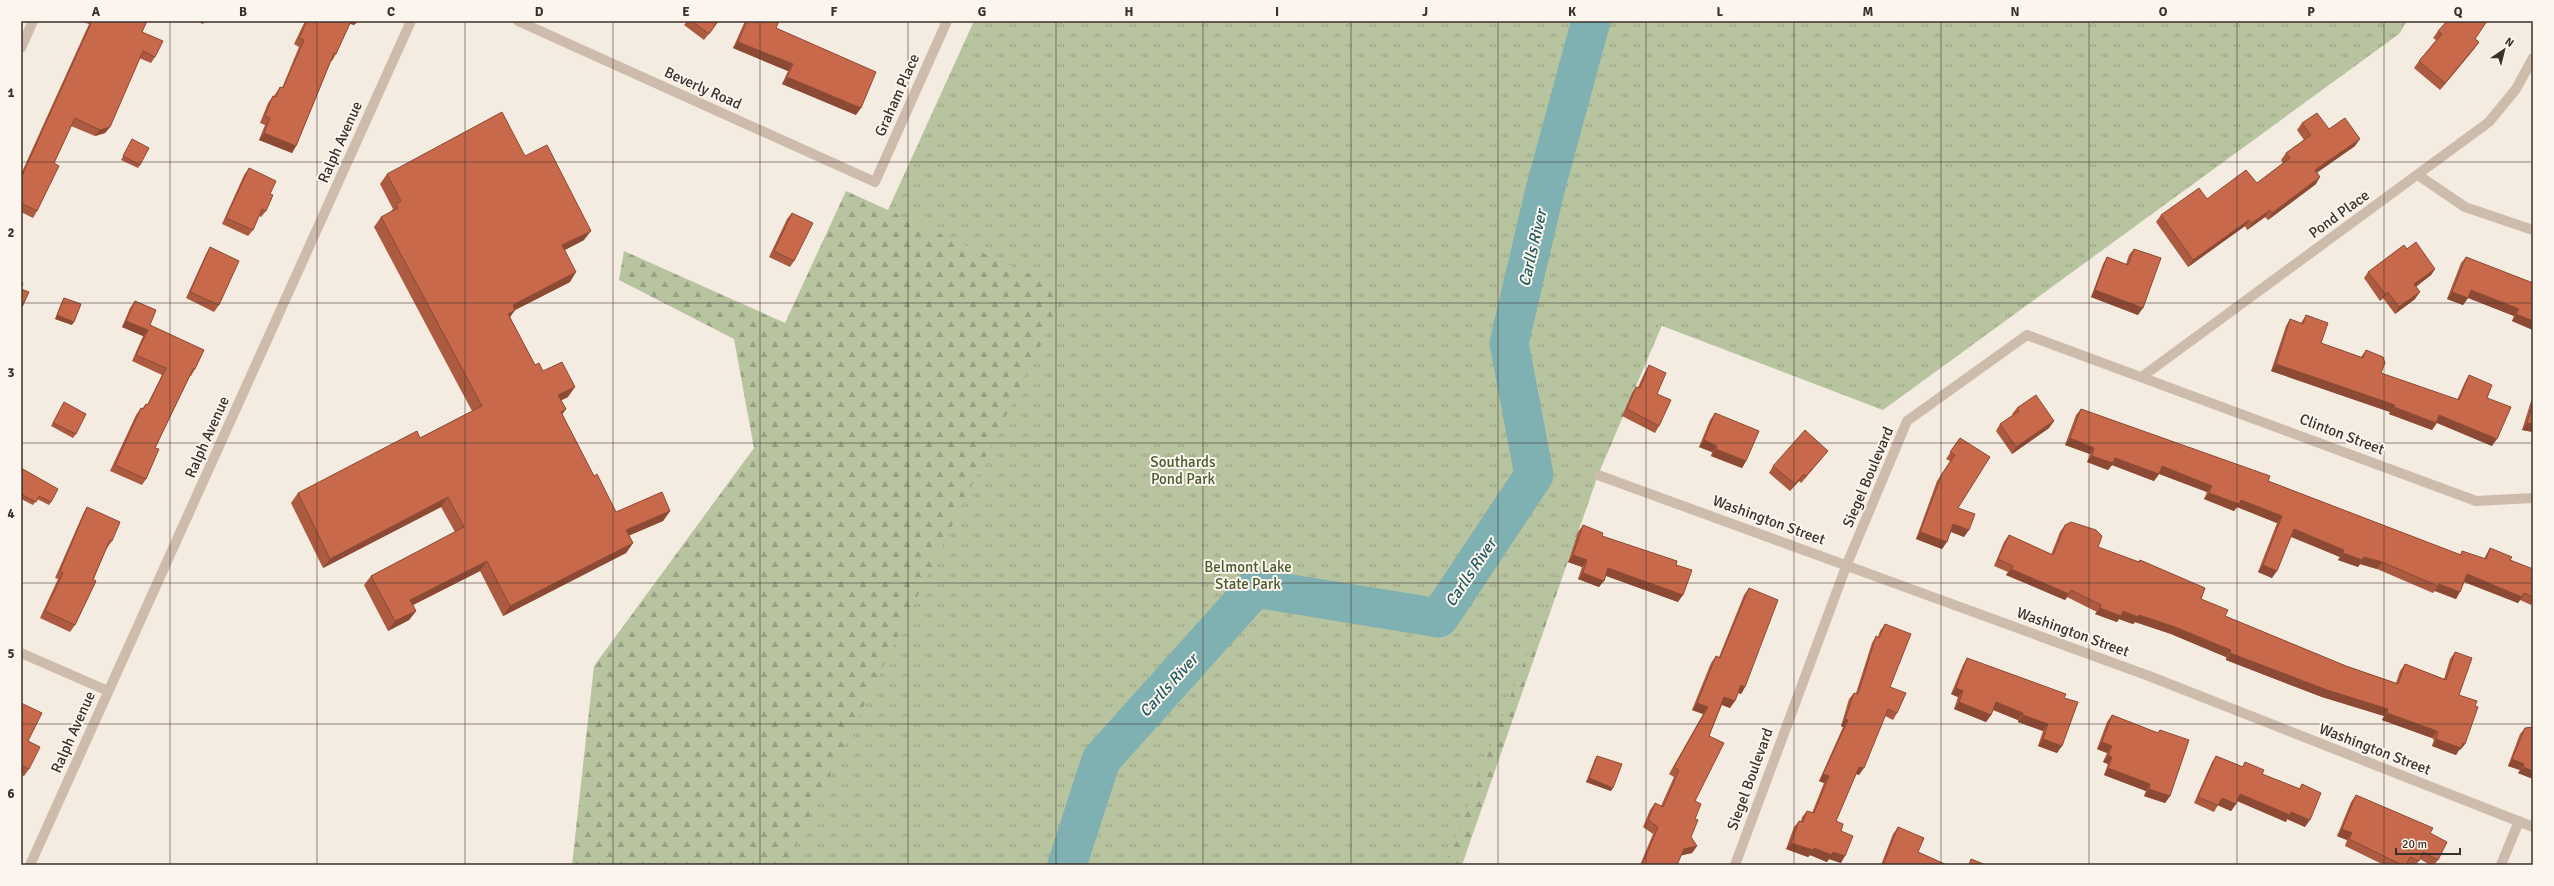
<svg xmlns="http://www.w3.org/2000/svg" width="2554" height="886" viewBox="0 0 2554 886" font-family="Signika,sans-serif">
<defs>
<pattern id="forest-firs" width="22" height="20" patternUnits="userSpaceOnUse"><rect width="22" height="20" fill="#b8c4a0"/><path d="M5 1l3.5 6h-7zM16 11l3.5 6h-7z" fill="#97a083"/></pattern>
<pattern id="park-tufts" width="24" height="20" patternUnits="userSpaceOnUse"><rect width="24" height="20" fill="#b8c4a0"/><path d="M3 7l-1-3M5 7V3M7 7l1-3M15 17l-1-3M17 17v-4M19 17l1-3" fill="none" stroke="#97a083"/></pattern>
</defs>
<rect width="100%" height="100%" fill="#f4ebe1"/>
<path fill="url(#forest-firs)" d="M846,191L888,210L1680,283L1598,475L1462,865H572L594,666L754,448L734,339L619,280L624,251L785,323Z"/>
<path fill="url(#park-tufts)" d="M974,21H2407L2399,34L1883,410L1657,324L1444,865H786L1067,291L888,210Z"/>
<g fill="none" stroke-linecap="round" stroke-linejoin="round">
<path stroke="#7fb0b2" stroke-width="39" d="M1067,865L1101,760L1255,588L1439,618L1534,475L1509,343L1545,190L1591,21"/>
<path stroke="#cdbbac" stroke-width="10" d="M518,21L875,182L947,21
M2418,175L2465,207L2533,230
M2143,376L2489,122L2516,89L2533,58
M1598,475L2149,676L2533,827
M21,653L108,691
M30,865L411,21
M1735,865L1847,564L1907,421L2027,335L2476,501L2533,498
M2501,865L2519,821"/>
<path stroke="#cdbbac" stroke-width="10" d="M21,48L33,21"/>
</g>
<path fill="#ac5a40" d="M84,21H147L142,32L155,57L151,63L139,58L110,127L105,133L95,136L71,126L54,163L37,211L33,218L21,212V174L89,24L83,22Z
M196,21H205L203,24Z
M305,21H358L354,25L350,24L336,54L332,61H331L296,146L292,153L259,140L265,125L260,123L268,103L273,96H274L280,87L282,88L299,47L294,44Z
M687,21H719L704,40L684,25Z
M745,21H779L776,28L856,115L782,84L788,71L733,48Z
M2438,31L2475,39L2479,42L2474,49L2440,90L2414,68L2419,61L2436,40L2433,38Z
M2302,123L2329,129L2355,146L2317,172L2316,184L2268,220L2265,217L2247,230L2245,226L2188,267L2156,222L2161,215L2257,183L2283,163L2281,160L2286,153L2304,140L2297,130Z
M132,139L140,165L138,168L121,160Z
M525,156L584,240L565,250L570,282L515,310L510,317L535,365L543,371L568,397L561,400L566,409L562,414L594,476L616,512L670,511L663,521L629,535L633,543L626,553L503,616L480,571L413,605L416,611L409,620L388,631L364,585L371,576L455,532L441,507L323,568L291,503L298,493L420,438L472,411L374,227L381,217L390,212L393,209L380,184L387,174Z
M249,168L270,194L266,211L261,217L259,216L253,230L248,236L222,224L244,175Z
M792,213L794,261L790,267L769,257L787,219Z
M210,247L219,305L214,312L186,298L206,254Z
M2134,249L2138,315L2091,297L2103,264L2107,257L2126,264L2129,255Z
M2466,257L2533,283V330L2512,321L2514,316L2468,298L2463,305L2447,299L2461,263Z
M2435,269L2431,275L2416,287L2415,299L2395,314L2383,298L2380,301L2364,278L2368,272Z
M64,298L72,325L55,319L62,301Z
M135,301L150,325L195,369L191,376H190L155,448L146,479L142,485L110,471L136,415L141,408L142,409L146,404L147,405L162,375L132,361L143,336L122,327L130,308Z
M2306,315L2321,343L2361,357L2366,350L2381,373L2457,400L2465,382L2469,375L2487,398L2492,446L2437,423L2432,430L2389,414L2390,412L2271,371L2286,326L2290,319L2301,323Z
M1649,365L1659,426L1655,433L1622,416L1632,393L1636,387H1638L1645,372Z
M2533,396V432L2522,430L2532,398Z
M64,402L76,434L73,438L51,426Z
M2017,408L2054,421L2049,428L2012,454L1996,431L2000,424L2013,415L2012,414Z
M2081,409L2460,555L2462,551L2484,559L2486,555L2490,548L2510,560L2533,569V601L2531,605L2520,600L2518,603L2464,582L2456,599L2435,591L2433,593L2377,569L2360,564L2358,567L2338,560L2340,557L2291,537L2272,578L2258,572L2277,523L2237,507L2234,511L2204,499L2207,492L2159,474L2154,481L2112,465L2108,470L2087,462L2090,454L2065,445L2076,415Z
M1715,413L1746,461L1742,468L1711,456L1712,452L1699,447L1710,420Z
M1960,438L1958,508L1964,537L1951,532L1942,549L1916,539L1937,481L1950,461L1946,459Z
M1823,457L1801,483L1799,481L1790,491L1769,473L1773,466Z
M21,468L51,502L49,505L37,499L33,505L21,499Z
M87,507L112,541L107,548V547L75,625L70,632L40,618L58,579L55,578L83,514Z
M1583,525L1602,536L1676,565L1678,602L1606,576L1599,587L1578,579L1582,567L1568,562L1578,532Z
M2065,525L2098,547L2138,562L2140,560L2201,599L2225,616L2346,666L2396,683L2400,671L2405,664L2444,679L2450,659L2455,652L2459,695L2475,706L2465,744L2460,750H2459L2456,755L2432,746L2434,740L2432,738L2382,720L2384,716L2322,697L2226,660V657L2171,634L2135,622L2133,624L2119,619L2117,622L2095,614L2097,612L2067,597L2065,600L2006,575L2008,572L1994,566L2004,542L2009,535L2051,555L2060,532Z
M1749,588L1745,687L1741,694L1738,693L1730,708L1722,705L1709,736L1695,801V819L1691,837L1697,846L1692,853L1681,855L1677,865H1640L1653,834L1643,827L1650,810L1655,803L1661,806L1674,777L1669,774L1703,714L1692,710L1711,663L1716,656L1719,657L1744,595Z
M1885,624L1890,687L1897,713L1893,720L1885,716L1859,775L1856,774L1836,821L1841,831V863L1829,859L1827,862L1810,855L1808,857L1786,849L1794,827L1799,821H1801L1802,817L1807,811L1812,813L1824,783L1819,781L1843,727L1841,726L1849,699L1854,693H1856L1872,643L1876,636L1878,637L1880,631Z
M1967,658L2064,698L2057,753L2038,746L2043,731L2018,722V720L1993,710L1991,715L1986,722L1954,709L1958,697L1951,694L1963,665Z
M21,703L28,741L29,769L24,776L21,775Z
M2112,715L2158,733L2160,730L2170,796L2165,803L2144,796L2146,791L2104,775L2108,764L2103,762L2107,753L2097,749L2107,722Z
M2533,727V779L2518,773L2520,770L2508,766L2520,734L2525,728Z
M1597,756L1611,791L1586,782L1595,759Z
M2216,756L2242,767L2245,762L2262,774L2299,789L2302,784L2305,827L2287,819L2286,822L2237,801L2236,804L2231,811L2218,805L2214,812L2194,803L2212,762Z
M2356,795L2430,833L2438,860L2434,865H2430L2420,859L2416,865H2408L2407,864L2406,865H2384L2345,846L2347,840L2337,836L2351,802Z
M1898,827L1918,852L1947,865H1881L1893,834Z"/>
<path fill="#8c4a34" d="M350,21H358L354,25L349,23Z
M738,42L793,64L788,71L733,48Z
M2479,42L2474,49L2440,90L2445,83Z
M787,77L861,108L856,115L782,84Z
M110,127L105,133L95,136L100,130Z
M264,133L296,146L292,153L259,140Z
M2360,139L2355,146L2311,177L2315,170Z
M2320,177L2316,184L2268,220L2272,213Z
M2270,210L2265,217L2247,230L2252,223Z
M2249,220L2245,226L2188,267L2193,260Z
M591,231L584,240L555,255L562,245Z
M2435,269L2431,275L2409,291L2414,284Z
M576,272L570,282L515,310L508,320L501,324L513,305Z
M2095,290L2143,308L2138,315L2091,297Z
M2471,290L2519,309L2514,316L2466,297Z
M2388,292L2383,298L2380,301L2385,294Z
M2420,292L2415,299L2395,314L2399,307Z
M2452,292L2468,298L2463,305L2447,299Z
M2516,314L2533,321V330L2512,321Z
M57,315L74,322L72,325L55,319Z
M126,321L148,330L143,336L122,327Z
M2276,364L2395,405L2390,412L2271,371Z
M575,387L568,397L552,405L558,395Z
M2394,407L2436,423L2432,430L2389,414Z
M566,409L559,419L561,412Z
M2439,415L2497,439L2492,446L2435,422Z
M2054,421L2049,428L2012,454L2016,447Z
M2527,423L2533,424V432L2522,430Z
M2070,438L2094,448L2090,454L2065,445Z
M1704,440L1717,446L1712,452L1699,447Z
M1716,449L1746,461L1742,468L1711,456Z
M1828,451L1823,457L1801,483L1806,476Z
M2092,456L2115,458L2159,474L2154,481L2112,465L2108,470L2087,462Z
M2162,466L2212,486L2207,492L2157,473Z
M1804,474L1799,481L1790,491L1795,484Z
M2209,493L2241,500L2282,516L2277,523L2237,507L2234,511L2204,499Z
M448,497L441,507L323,568L330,559Z
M670,511L663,521L619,540L626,530Z
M1953,524L1969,530L1964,537L1949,531Z
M2294,529L2344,550L2340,557L2290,536Z
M1920,532L1947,542L1942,549L1916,539Z
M633,543L626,553L503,616L510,606Z
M2343,553L2364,557L2382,562L2377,569L2360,564L2358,567L2338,560Z
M1573,555L1587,560L1582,567L1568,562Z
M487,561L480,571L403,610L410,600Z
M2263,565L2277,571L2272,578L2258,572Z
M1608,568L1683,595L1678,602L1604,575Z
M2011,569L2069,594L2065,600L2006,575Z
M1583,573L1604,581L1599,587L1578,579Z
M2467,574L2522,597L2518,603L2462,581Z
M2439,584L2460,592L2456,599L2435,591L2438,586Z
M2100,608L2139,615L2175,627L2231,650L2226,657L2171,634L2135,622L2133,624L2119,619L2117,622L2095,614Z
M416,611L409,620L388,631L395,621Z
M2230,653L2388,709L2384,716L2322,697L2226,660Z
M1741,685L1745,687L1741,694L1736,692Z
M1956,688L1963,691L1958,697L1951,694Z
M1724,697L1735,701L1730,708L1720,704Z
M1959,702L1991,715L1986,722L1954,709Z
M1996,702L2023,713L2018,720L1991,709Z
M1697,703L1708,707L1703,714L1692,710Z
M2387,713L2437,731L2432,738L2382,720Z
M2023,715L2048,724L2043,731L2018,722Z
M1845,719L1848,720L1843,727L1841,726Z
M2043,739L2062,746L2057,753L2038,746Z
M2436,739L2463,743L2465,744L2460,750H2459L2456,755L2432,746Z
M2102,742L2112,746L2107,753L2097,749Z
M2108,756L2112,757L2108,764L2103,762Z
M2512,759L2524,764L2520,770L2508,766Z
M1859,767L1864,768L1859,775L1855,773Z
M2523,767L2533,771V779L2518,773Z
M2108,768L2150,784L2146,791L2104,775Z
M1823,774L1829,776L1824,783L1819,781Z
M1589,778L1613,788L1611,791L1586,782Z
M2149,789L2170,796L2165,803L2144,796Z
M2240,794L2291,812L2310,820L2305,827L2287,819L2286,822L2235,800Z
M2222,798L2236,804L2231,811L2217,805Z
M2342,829L2352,833L2347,840L2337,836Z
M1791,843L1814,848L1833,852L1845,856L1841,863L1829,859L1827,862L1810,855L1808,857L1786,849Z
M1697,846L1692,853L1679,856L1684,849Z"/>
<path fill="#c8694b" stroke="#8c4a34" d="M92,21H147L142,32L163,41L155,57L143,51L110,127L100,130L75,118L54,163L59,166L37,211L21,203V178Z
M307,21H351L336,54L334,53L296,146L264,133L270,118L265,116L273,96L276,97L280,87L283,88L304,40L299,38Z
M692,21H718L709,34Z
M747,21H779L776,28L876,72L861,108L787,77L793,64L738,42Z
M2447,21H2487L2475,39L2479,42L2445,83L2419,61L2442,34L2438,31Z
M502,112L525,156L547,145L591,231L562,245L576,272L513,305L515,310L508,314L535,365L539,363L543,371L562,362L575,387L558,395L566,409L561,412L594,476L597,474L616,512L662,492L670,511L626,530L633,543L510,606L487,561L410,600L416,611L395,621L371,576L464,527L448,497L330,559L298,493L417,431L420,438L482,406L381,217L398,208L396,204L401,201L387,174Z
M2317,113L2329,129L2345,118L2360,139L2315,170L2320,177L2272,213L2270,210L2252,223L2249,220L2193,260L2161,215L2199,188L2207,199L2246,170L2257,183L2290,158L2286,153L2311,135L2302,123Z
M132,139L149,148L140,165L123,156Z
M249,168L276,181L270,194L273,195L266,211L262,209L253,230L226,218Z
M792,213L813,223L794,261L774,251Z
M2416,242L2435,269L2414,284L2420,292L2399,307L2388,292L2385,294L2368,272L2404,245L2407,249Z
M210,247L239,261L219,305L190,292Z
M2134,249L2161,258L2143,308L2095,290L2107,257L2128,265Z
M2466,257L2533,283V321L2516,314L2519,309L2471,290L2468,298L2452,292Z
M21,282L23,283L21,288Z
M21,289L29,292L22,307H21Z
M64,298L81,304L74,322L57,315Z
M135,301L156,310L150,325L204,350L195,369H193L155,448L159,449L146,479L115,465L141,408L143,409L146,404L148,405L166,368L136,355L148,330L126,321Z
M2306,315L2328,323L2321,343L2363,358L2366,350L2383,357L2385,363L2381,373L2459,400L2469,375L2492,385L2487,398L2511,407L2497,439L2439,415L2436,423L2394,407L2395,405L2276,364L2290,319L2303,324Z
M1649,365L1666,373L1657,394L1671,400L1659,426L1627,409L1636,387L1640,388Z
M2036,395L2054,421L2016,447L2000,424L2019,411L2017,408Z
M64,402L86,414L76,434L53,423Z
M2533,403V424L2527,423Z
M2081,409L2270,476L2268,481L2461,555L2462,551L2486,559L2490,548L2512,557L2510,560L2533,569V597L2524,593L2522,597L2467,574L2460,592L2439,584L2438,586L2382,562L2364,557L2362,560L2343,553L2344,550L2294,529L2277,571L2263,565L2282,516L2241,500L2239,504L2209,493L2212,486L2162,466L2159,474L2115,458L2113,463L2092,456L2094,448L2070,438Z
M1715,413L1759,431L1746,461L1716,449L1717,446L1704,440Z
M1805,430L1828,451L1806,476L1804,474L1795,484L1773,466Z
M1960,438L1990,457L1958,508L1975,514L1969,530L1953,524L1947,542L1920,532L1942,474L1955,455L1950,452Z
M21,468L58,489L51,502L39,496L36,502L21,494L22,487L21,486Z
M87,507L120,522L112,541L110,540L93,579L96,581L75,625L45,611L63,573L60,571Z
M2071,522L2096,530L2102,536L2098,547L2139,562L2140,560L2205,588L2201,599L2228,610L2225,616L2346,666L2398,684L2405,664L2446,680L2455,652L2472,658L2459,695L2477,701L2475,706L2478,707L2465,744L2463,743L2461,748L2436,739L2438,733L2437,731L2387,713L2388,709L2327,690L2230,653L2231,650L2175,627L2139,615L2138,617L2123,611L2121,616L2100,608L2101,605L2071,590L2069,594L2011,569L2013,566L1998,559L2009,535L2053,555L2065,525Z
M1583,525L1603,533L1602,536L1677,561L1676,565L1692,570L1683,595L1608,568L1604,581L1583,573L1587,560L1573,555Z
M1749,588L1778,600L1745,687L1741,685L1735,701L1724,697L1709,736L1724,743L1695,801L1701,804L1695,819L1698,820L1691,837L1697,846L1684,849L1677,865H1642L1658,827L1648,820L1655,803L1663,807L1679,770L1674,767L1708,707L1697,703L1716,656L1720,658Z
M1885,624L1911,634L1890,687L1906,693L1897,713L1888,709L1864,768L1859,767L1836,821L1843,824L1841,831L1853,836L1845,856L1833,852L1832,855L1814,848L1813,850L1791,843L1799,821L1803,822L1807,811L1814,813L1829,776L1823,774L1848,720L1845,719L1854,693L1858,694L1876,636L1879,638Z
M1967,658L2066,694L2064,698L2078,702L2062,746L2043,739L2048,724L2023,715V713L1996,702L1991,715L1959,702L1963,691L1956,688Z
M21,703L42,713L28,741L40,747L29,769L21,765Z
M2112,715L2158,733L2160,730L2189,740L2170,796L2149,789L2150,784L2108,768L2112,757L2108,756L2112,746L2102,742Z
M2533,727V771L2523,767L2524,764L2512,759L2525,728Z
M1597,756L1622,764L1613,788L1589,778Z
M2216,756L2243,767L2245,762L2264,770L2262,774L2300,789L2302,784L2321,793L2310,820L2291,812L2290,815L2240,794L2236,804L2222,798L2218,805L2198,797Z
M2356,795L2433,828L2430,833L2447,842L2438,860L2423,852L2419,861L2410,857L2406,865H2402L2349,839L2352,833L2342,829Z
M1898,827L1924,838L1918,852L1947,865H1883Z
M1971,859L1986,865H1969Z"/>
<path fill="none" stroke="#3b302b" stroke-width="1" stroke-opacity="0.55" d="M170,21V865M317,21V865M465,21V865M613,21V865M760,21V865M908,21V865M1056,21V865M1203,21V865M1351,21V865M1498,21V865M1646,21V865M1794,21V865M1941,21V865M2089,21V865M2237,21V865M2384,21V865M21,162H2533M21,303H2533M21,443H2533M21,583H2533M21,724H2533"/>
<g text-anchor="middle" stroke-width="4" stroke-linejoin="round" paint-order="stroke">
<g font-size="15" fill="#3b302b" stroke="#fbf5ee">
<text transform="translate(703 88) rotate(24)" y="5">Beverly Road</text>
<text transform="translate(897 95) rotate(-66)" y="5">Graham Place</text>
<text transform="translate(340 142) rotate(-66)" y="5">Ralph Avenue</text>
<text transform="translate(2339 214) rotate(-36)" y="5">Pond Place</text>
<text transform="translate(2342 434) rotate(21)" y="5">Clinton Street</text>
<text transform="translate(207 437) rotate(-66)" y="5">Ralph Avenue</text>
<text transform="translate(1868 477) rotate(-67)" y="5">Siegel Boulevard</text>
<text transform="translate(1769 520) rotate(20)" y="5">Washington Street</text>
<text transform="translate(2073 632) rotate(20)" y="5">Washington Street</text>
<text transform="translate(73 732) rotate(-66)" y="5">Ralph Avenue</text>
<text transform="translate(2375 749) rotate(21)" y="5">Washington Street</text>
<text transform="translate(1750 779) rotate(-70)" y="5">Siegel Boulevard</text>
</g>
<g font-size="15" fill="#4a5a2e" stroke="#fbf5ee">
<text x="1183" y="467">Southards<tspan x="1183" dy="17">Pond Park</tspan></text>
<text x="1248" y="572">Belmont Lake<tspan x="1248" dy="17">State Park</tspan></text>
</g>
<g font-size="16" font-style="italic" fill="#1f5a5e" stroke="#fbf5ee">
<text transform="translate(1532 248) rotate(-77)" y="6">Carlls River</text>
<text transform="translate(1470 572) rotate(-56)" y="6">Carlls River</text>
<text transform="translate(1168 685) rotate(-48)" y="6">Carlls River</text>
</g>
</g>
<rect width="2554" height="886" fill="none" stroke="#fbf5ee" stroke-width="44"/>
<g transform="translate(2504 50) rotate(35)" stroke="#fbf5ee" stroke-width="3" paint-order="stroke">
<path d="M0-3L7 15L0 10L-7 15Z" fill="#3b302b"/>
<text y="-6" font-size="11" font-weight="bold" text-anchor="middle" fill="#3b302b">N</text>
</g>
<path d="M2396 848v6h64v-6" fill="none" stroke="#3b302b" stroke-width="2"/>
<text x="2402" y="848" font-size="12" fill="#3b302b" stroke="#fbf5ee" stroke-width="3" paint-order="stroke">20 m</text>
<rect x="22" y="22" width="2510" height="842" fill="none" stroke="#3b302b" stroke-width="1.5"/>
<g font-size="13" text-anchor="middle" font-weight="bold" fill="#3b302b">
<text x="96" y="16">A</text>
<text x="243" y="16">B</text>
<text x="391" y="16">C</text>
<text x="539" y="16">D</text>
<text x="686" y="16">E</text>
<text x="834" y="16">F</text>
<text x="982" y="16">G</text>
<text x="1129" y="16">H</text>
<text x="1277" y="16">I</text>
<text x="1425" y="16">J</text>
<text x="1572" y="16">K</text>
<text x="1720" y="16">L</text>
<text x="1868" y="16">M</text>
<text x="2015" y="16">N</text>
<text x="2163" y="16">O</text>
<text x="2311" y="16">P</text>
<text x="2458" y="16">Q</text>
<text x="11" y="97">1</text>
<text x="11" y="237">2</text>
<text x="11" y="377">3</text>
<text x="11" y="518">4</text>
<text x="11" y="658">5</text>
<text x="11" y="798">6</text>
</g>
</svg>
